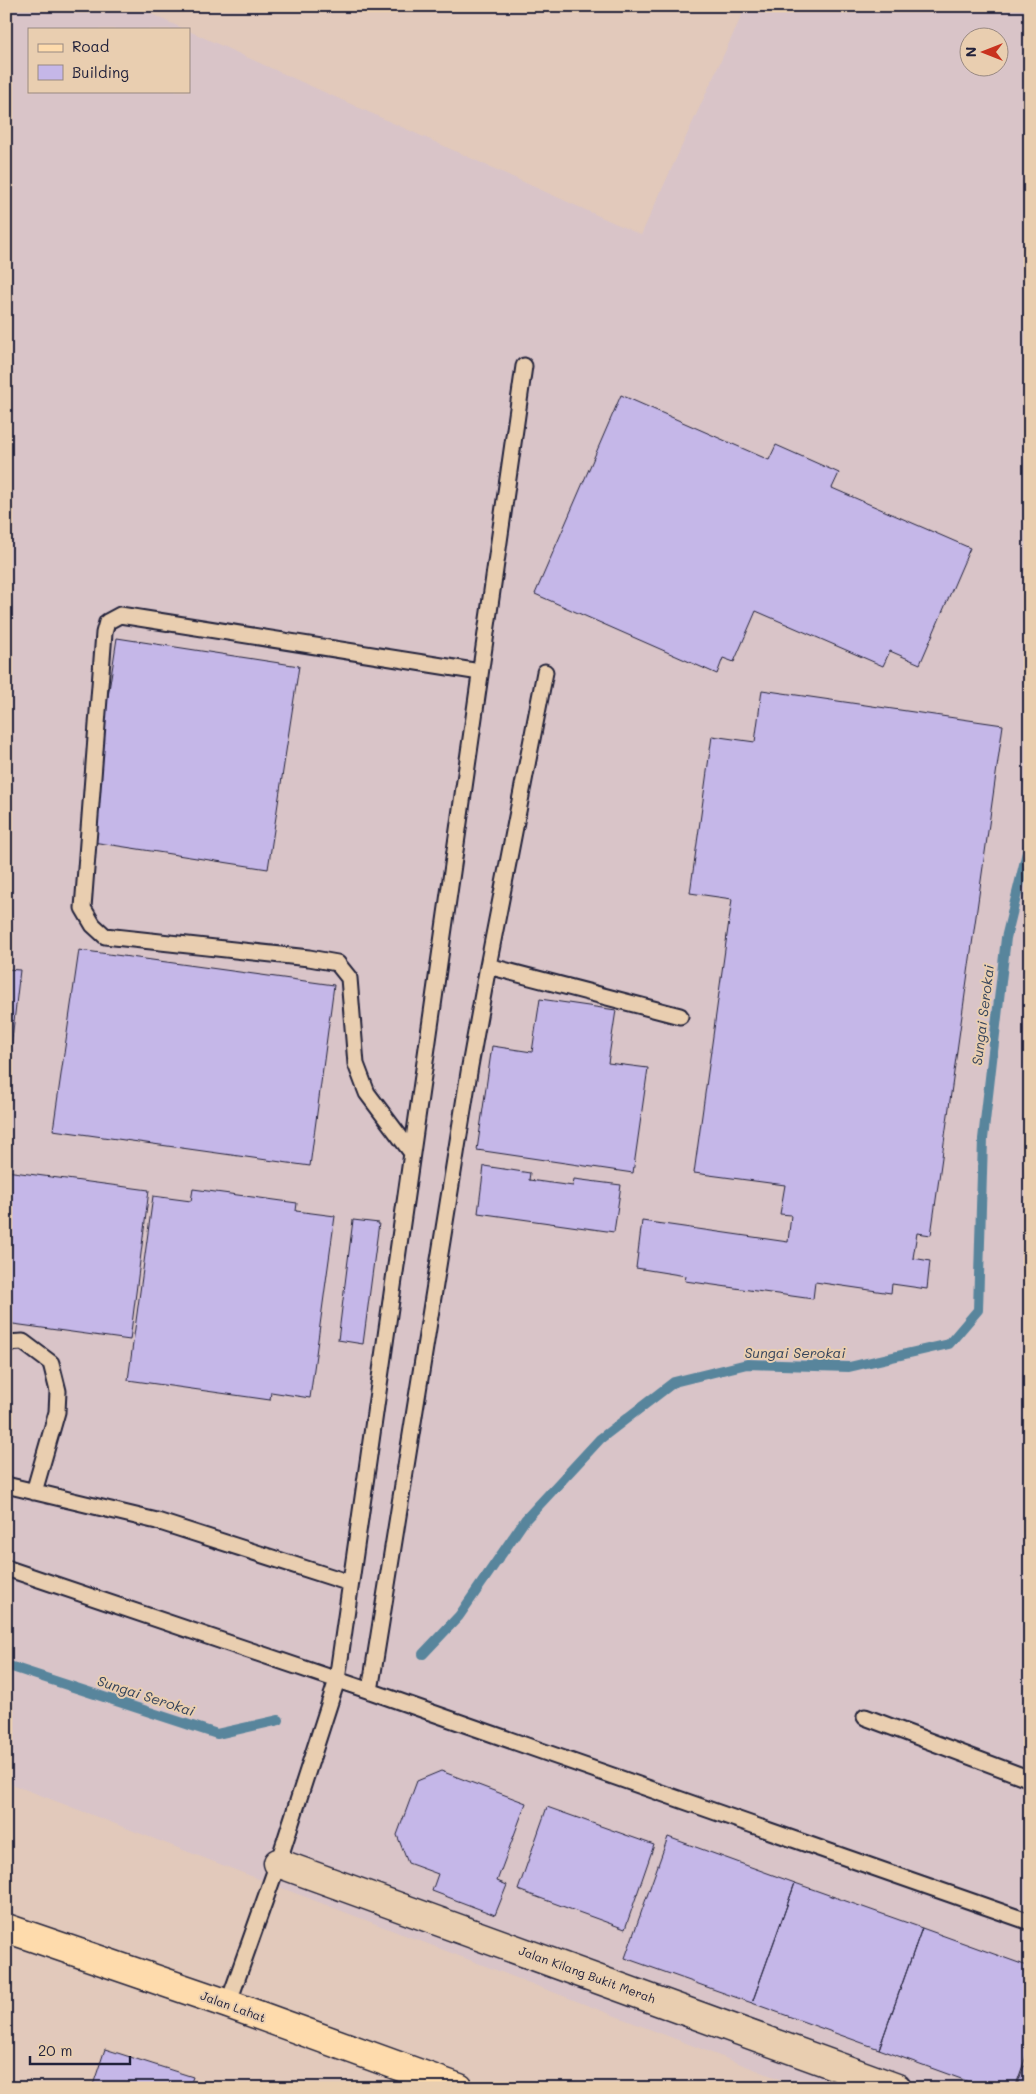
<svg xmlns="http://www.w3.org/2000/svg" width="1036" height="2094" viewBox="0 0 1036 2094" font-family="Mali,sans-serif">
<rect width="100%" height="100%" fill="#e2c9bb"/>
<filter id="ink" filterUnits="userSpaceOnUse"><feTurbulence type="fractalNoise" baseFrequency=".02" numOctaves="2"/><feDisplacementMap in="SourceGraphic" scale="10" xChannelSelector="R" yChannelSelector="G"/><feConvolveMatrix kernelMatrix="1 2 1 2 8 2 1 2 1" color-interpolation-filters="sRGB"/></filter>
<g filter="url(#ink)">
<path fill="#d9c4c8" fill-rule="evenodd" d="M6,6H134L184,29H29V91H189V31L641,235L746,6H1030V2088H803L6,1782ZM968,38H998V68H968Z"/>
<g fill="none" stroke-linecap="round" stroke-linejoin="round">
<path stroke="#59859c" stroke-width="10" d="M423,1654L459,1616L525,1520L600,1439L674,1382L747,1364L849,1367L949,1344L978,1310L983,1139L1006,938L1030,840
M6,1665L217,1734L279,1720"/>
</g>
<path fill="#c5b7e8" stroke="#22223b" d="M621,395L769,460L776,445L839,473L832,488L970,548L920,664L890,651L883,666L756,611L734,662L723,658L717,674L535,594Z
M117,638L299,666L268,869L86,841Z
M762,690L1003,725L931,1235L917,1233L913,1258L930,1261L927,1289L892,1284L891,1293L815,1282L813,1299L685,1281L686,1276L636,1268L642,1221L788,1242L791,1215L780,1214L785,1185L694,1173L732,899L690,893L712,736L755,742Z
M79,950L334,985L310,1166L53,1130Z
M6,969L20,970L8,1074H6Z
M540,999L616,1010L608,1063L648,1068L633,1173L477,1150L492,1046L532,1052Z
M484,1166L530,1173L529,1180L573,1186L574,1179L621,1185L614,1232L478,1213Z
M6,1171L149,1190L130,1340L6,1323Z
M193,1189L297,1203L296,1211L335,1216L310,1398L271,1392L270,1400L128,1380L153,1196L191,1201Z
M353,1220L379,1223L363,1344L338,1340Z
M441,1771L526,1803L497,1881L507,1885L495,1915L432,1891L438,1874L408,1863L397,1835L417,1781Z
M547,1807L654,1845L625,1929L518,1890Z
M668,1837L795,1883L752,2003L625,1958Z
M795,1883L922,1928L879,2049L752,2003Z
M922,1928L1030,1967V2045L1015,2088H986L879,2049Z
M105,2049L193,2077L189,2088H92Z
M1024,2066L1030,2068V2088H1016Z"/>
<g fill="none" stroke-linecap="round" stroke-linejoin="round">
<g stroke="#22223b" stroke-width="19">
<path id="lane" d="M488,966L545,672
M412,1153L367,1093L356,1064L349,978L337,963L309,958L105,936L93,925L83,908L104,633L107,622L120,615L480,672
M6,1343L23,1342L51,1363L58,1391L57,1412L34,1492
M6,1485L157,1521L350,1583
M6,1568L370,1691L1030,1922
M370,1691L470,1066L488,966L680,1016
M865,1717L1030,1779
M228,2004L278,1863L337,1680L524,366"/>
</g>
<g stroke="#22223b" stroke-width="31">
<path id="street" d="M278,1863L897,2088"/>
</g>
<g stroke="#22223b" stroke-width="31">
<path id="primary" d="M6,1928L228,2004L459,2088"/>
</g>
<use href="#lane" stroke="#e9ceb0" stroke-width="15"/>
<use href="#street" stroke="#e9ceb0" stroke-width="28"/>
<use href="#primary" stroke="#fedbac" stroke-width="28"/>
</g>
</g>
<g text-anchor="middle" stroke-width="4" stroke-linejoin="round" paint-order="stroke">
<g font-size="12" fill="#22223b" stroke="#e9ceb0">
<text transform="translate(587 1975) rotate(20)" y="4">Jalan Kilang Bukit Merah</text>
<text transform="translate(233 2007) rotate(20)" y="4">Jalan Lahat</text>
</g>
<g font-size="14" font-style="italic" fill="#34435b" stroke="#e9ceb0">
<text transform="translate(983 1015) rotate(-83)" y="5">Sungai Serokai</text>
<text x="795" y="1358">Sungai Serokai</text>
<text transform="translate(146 1696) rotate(18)" y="5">Sungai Serokai</text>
</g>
</g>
<rect width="1036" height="2094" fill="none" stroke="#e9ceb0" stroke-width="25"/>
<rect x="12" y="12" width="1011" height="2069" fill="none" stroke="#22223b" stroke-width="2" filter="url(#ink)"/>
<rect x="28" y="28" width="162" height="65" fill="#e9ceb0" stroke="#998981"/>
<rect x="38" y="44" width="25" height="8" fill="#fedbac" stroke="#998981"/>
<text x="72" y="52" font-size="15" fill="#22223b">Road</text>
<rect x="38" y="65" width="25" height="15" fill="#c5b7e8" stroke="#998981"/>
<text x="72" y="78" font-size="15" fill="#22223b">Building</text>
<g transform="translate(984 52) rotate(270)"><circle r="24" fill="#e9ceb0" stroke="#998981"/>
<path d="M0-4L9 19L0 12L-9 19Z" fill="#c8321e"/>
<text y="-8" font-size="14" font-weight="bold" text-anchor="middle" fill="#22223b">N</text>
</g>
<path d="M30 2056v8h100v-8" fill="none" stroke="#22223b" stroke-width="2.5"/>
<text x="38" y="2056" font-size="15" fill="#22223b" stroke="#e9ceb0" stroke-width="4" paint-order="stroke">20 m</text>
</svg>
